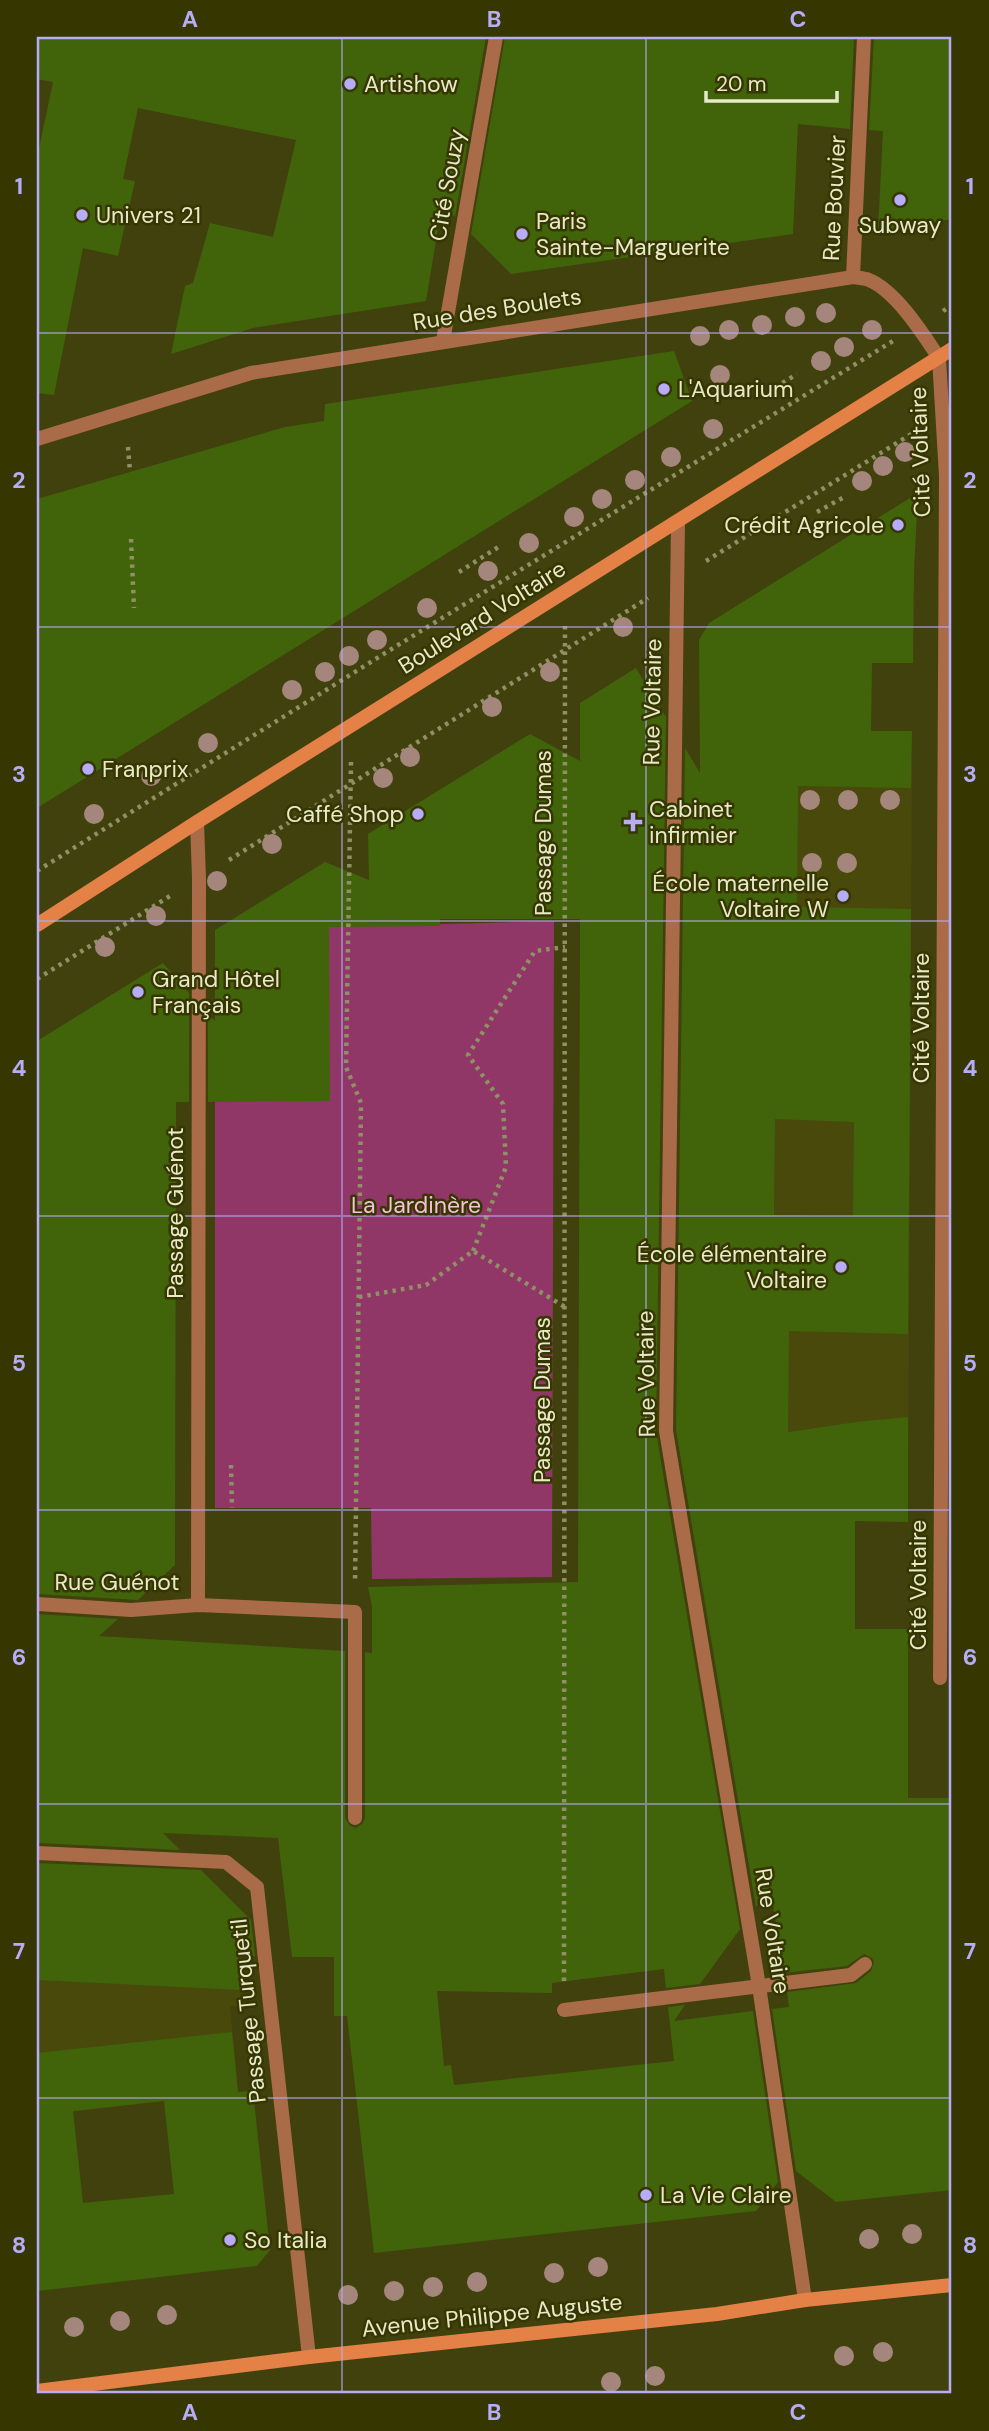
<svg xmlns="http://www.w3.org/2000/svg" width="989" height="2431" viewBox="0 0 989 2431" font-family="'DM Sans',sans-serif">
<rect width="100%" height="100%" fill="#40410d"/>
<path fill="#49490c" d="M776,764L912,767L908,1522L855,1521L856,1422L773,1434Z
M37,1879L218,1887L232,1902L243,2006H230L238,2092L37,2116Z"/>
<path fill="#913767" d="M554,921L552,1577L372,1579L371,1508H215V1102L329,927Z"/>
<path fill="#41640b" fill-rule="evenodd" d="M37,37H486L455,217L442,204L426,301L253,328L171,354L185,286L193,283L210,223L273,237L296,140L138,108L123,179L135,181L118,256L83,248L54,395L37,393V158L53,82L37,79Z
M505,37H854L850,129L798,124L793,234L511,274L471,234Z
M874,37H952V219L878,231L883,131L869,130Z
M674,351L692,401L37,808V499L285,427L324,421L325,404Z
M918,493L914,570L913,663H872L871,731H912L911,788L798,786L797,907L911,909L908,1334L789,1331L788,1432L856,1422L908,1417V1522L855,1521V1629H908V1798H952V2190L836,2202L796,2171L772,2009L789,2007L787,1992L856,1983L871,1971L874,1962L872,1958L864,1954L847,1966L784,1973L770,1886L756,1907L676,1430L685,748L700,773L699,640L709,623ZM775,1119L854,1122L853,1216L774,1215Z
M636,668L666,717L656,1432L740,1929L700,1984L666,1988L664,1969L552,1983V1993L437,1991L444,2066L451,2065L454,2085L674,2061L668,2007L685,2005L674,2021L753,2011L778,2182L756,2211L374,2253L347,2016H334V1957H292L278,1838L163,1833L180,1850L37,1843V1614L118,1619L99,1636L345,1651V1818L350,1826L356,1828L363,1823L365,1818V1652L372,1653V1606L368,1587L578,1582L580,919H440V926L329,927L330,1101L208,1102V1014L215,1021V930L325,862L369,880L368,834L530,734L580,761V703Z
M163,963L189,993V1102H176L175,1565L138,1600L37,1594V1041Z
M37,1863L201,1870L251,1920L255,1956H238L242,1990L37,1980Z
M232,2032L238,2092L253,2091L270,2250L257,2266L37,2291V2053ZM164,2101L174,2194L83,2203L73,2111Z"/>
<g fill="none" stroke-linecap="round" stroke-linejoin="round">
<path stroke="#8f9065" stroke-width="4.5" stroke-dasharray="3.5 5" stroke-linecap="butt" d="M943,311L952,305
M768,392L797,374
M128,447L130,472
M817,512L846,496
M131,539L134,608
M706,561L913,433
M459,572L500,546
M351,762L346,1067L361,1103L355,1583
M229,860L648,598
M37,871L390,650L893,341
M37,979L170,896
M473,1251L506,1167L503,1104L468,1055L535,951L565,947
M359,1297L426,1285L473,1251L565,1307
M231,1465L232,1508
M564,1981L565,625"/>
<path stroke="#a96b48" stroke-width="14" d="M197,822L199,878L198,1605
M564,2010L851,1975L865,1964"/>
<path stroke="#a96b48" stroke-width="14" d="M939,358L946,476L940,1678"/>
<path stroke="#a96b48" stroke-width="14" d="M853,277L864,37
M443,341L496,37
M37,439L251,373L853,277C858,278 864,278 869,280C896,291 923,334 939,358
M678,521L666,1431L759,1986L805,2300
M37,1604L131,1610L198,1605L355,1612V1818
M37,1853L226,1862L257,1887L309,2357"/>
<path stroke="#e38146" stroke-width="14" d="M37,925L197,822L952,349
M37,2391L309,2357L717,2314L805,2300L952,2285"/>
</g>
<g fill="#a5867d">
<circle cx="826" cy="313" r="10"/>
<circle cx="795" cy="317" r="10"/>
<circle cx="762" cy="325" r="10"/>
<circle cx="729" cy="330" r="10"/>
<circle cx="872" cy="330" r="10"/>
<circle cx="700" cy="336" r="10"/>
<circle cx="844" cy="347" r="10"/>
<circle cx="821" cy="361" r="10"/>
<circle cx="720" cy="375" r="10"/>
<circle cx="713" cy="429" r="10"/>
<circle cx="905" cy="452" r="10"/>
<circle cx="671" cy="457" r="10"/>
<circle cx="883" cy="466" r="10"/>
<circle cx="635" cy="480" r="10"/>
<circle cx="862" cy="481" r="10"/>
<circle cx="602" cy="499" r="10"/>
<circle cx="574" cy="517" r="10"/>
<circle cx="529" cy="543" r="10"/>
<circle cx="488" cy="571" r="10"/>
<circle cx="427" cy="608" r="10"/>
<circle cx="623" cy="627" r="10"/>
<circle cx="377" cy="640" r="10"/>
<circle cx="349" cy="656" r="10"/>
<circle cx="325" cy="672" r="10"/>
<circle cx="550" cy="672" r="10"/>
<circle cx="292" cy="690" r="10"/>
<circle cx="492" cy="707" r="10"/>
<circle cx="208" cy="743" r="10"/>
<circle cx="410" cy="757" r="10"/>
<circle cx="151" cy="776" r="10"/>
<circle cx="383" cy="778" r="10"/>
<circle cx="810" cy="800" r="10"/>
<circle cx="848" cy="800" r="10"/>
<circle cx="890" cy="800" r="10"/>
<circle cx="94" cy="814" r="10"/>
<circle cx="272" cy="844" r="10"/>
<circle cx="812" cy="863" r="10"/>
<circle cx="847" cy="863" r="10"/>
<circle cx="217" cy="881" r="10"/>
<circle cx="156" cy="916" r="10"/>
<circle cx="105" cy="947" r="10"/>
<circle cx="912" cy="2234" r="10"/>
<circle cx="869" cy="2239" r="10"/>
<circle cx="598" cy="2267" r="10"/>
<circle cx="554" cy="2273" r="10"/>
<circle cx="477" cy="2282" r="10"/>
<circle cx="433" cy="2287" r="10"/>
<circle cx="394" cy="2291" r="10"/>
<circle cx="348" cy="2295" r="10"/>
<circle cx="167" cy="2315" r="10"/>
<circle cx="120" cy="2321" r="10"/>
<circle cx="74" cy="2327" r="10"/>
<circle cx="883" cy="2352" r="10"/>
<circle cx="844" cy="2356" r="10"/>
<circle cx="655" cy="2376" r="10"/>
<circle cx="611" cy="2382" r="10"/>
</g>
<path fill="none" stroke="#b6acf8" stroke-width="2" stroke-opacity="0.55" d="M342,37V2394M646,37V2394M37,333H952M37,627H952M37,921H952M37,1216H952M37,1510H952M37,1804H952M37,2098H952"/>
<g fill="#b6acf8" stroke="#363600" stroke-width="2.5">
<circle cx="350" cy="84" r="7"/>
<circle cx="900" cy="200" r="7"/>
<circle cx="82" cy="215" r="7"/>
<circle cx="522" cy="234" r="7"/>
<circle cx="664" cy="389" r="7"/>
<circle cx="898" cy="525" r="7"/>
<circle cx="88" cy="769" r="7"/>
<circle cx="418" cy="814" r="7"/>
<path d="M629.5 811.5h7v7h7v7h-7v7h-7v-7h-7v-7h7z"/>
<circle cx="843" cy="896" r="7"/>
<circle cx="138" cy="992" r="7"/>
<circle cx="841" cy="1267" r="7"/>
<circle cx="646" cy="2195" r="7"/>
<circle cx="230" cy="2240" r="7"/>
</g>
<g text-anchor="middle" stroke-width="5" stroke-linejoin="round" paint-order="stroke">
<g font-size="23" fill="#e7e9c8" stroke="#363600" text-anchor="start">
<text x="364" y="92">Artishow</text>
<text x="96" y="223">Univers 21</text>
<text x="536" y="229">Paris<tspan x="536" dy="26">Sainte-Marguerite</tspan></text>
<text x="900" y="233" text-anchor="middle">Subway</text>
<text x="678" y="397">L'Aquarium</text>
<text x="884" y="533" text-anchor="end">Crédit Agricole</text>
<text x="102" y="777">Franprix</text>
<text x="649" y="817">Cabinet<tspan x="649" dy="26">infirmier</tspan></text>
<text x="404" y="822" text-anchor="end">Caffé Shop</text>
<text x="829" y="891" text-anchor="end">École maternelle<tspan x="829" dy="26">Voltaire W</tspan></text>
<text x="152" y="987">Grand Hôtel<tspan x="152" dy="26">Français</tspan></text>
<text x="827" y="1262" text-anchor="end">École élémentaire<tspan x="827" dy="26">Voltaire</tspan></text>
<text x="660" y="2203">La Vie Claire</text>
<text x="244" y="2248">So Italia</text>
</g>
<g font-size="23" fill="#e7e9c8" stroke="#363600">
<text transform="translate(447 185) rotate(-80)" y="8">Cité Souzy</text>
<text transform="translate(834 198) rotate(-87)" y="8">Rue Bouvier</text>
<text transform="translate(497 309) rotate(-9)" y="8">Rue des Boulets</text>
<text transform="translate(920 452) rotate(-92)" y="8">Cité Voltaire</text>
<text transform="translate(482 617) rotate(-32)" y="8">Boulevard Voltaire</text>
<text transform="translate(652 702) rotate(-89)" y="8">Rue Voltaire</text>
<text transform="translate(543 833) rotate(-90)" y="8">Passage Dumas</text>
<text transform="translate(921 1018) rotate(-90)" y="8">Cité Voltaire</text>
<text transform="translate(175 1213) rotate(-90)" y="8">Passage Guénot</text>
<text transform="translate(646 1374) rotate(-91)" y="8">Rue Voltaire</text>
<text transform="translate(542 1400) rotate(-90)" y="8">Passage Dumas</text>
<text x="117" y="1590">Rue Guénot</text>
<text transform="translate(918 1585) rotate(-90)" y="8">Cité Voltaire</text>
<text transform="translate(773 1931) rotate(81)" y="8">Rue Voltaire</text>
<text transform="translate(248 2011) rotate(-96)" y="8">Passage Turquetil</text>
<text transform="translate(492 2315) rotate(-6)" y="8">Avenue Philippe Auguste</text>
</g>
<g font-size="23" fill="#f7bfd8" stroke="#363600">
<text x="416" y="1213">La Jardinère</text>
</g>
</g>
<rect width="989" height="2431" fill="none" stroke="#363600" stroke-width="77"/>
<path d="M706 91v10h131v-10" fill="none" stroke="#e7e9c8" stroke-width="3.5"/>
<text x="716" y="91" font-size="21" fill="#e7e9c8" stroke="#363600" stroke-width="5" paint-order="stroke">20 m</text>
<rect x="38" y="38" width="912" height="2354" fill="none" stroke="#b6acf8" stroke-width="2.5"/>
<g font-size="23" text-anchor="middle" font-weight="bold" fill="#b6acf8">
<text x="190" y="27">A</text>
<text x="494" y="27">B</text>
<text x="798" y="27">C</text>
<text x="19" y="194">1</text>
<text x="970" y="194">1</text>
<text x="19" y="488">2</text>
<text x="970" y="488">2</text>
<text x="19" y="782">3</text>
<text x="970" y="782">3</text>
<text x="19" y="1076">4</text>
<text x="970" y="1076">4</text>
<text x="19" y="1371">5</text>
<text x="970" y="1371">5</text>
<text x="19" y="1665">6</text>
<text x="970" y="1665">6</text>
<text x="19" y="1959">7</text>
<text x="970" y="1959">7</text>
<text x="19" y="2253">8</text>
<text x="970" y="2253">8</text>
<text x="190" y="2420">A</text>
<text x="494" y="2420">B</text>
<text x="798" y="2420">C</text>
</g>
</svg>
